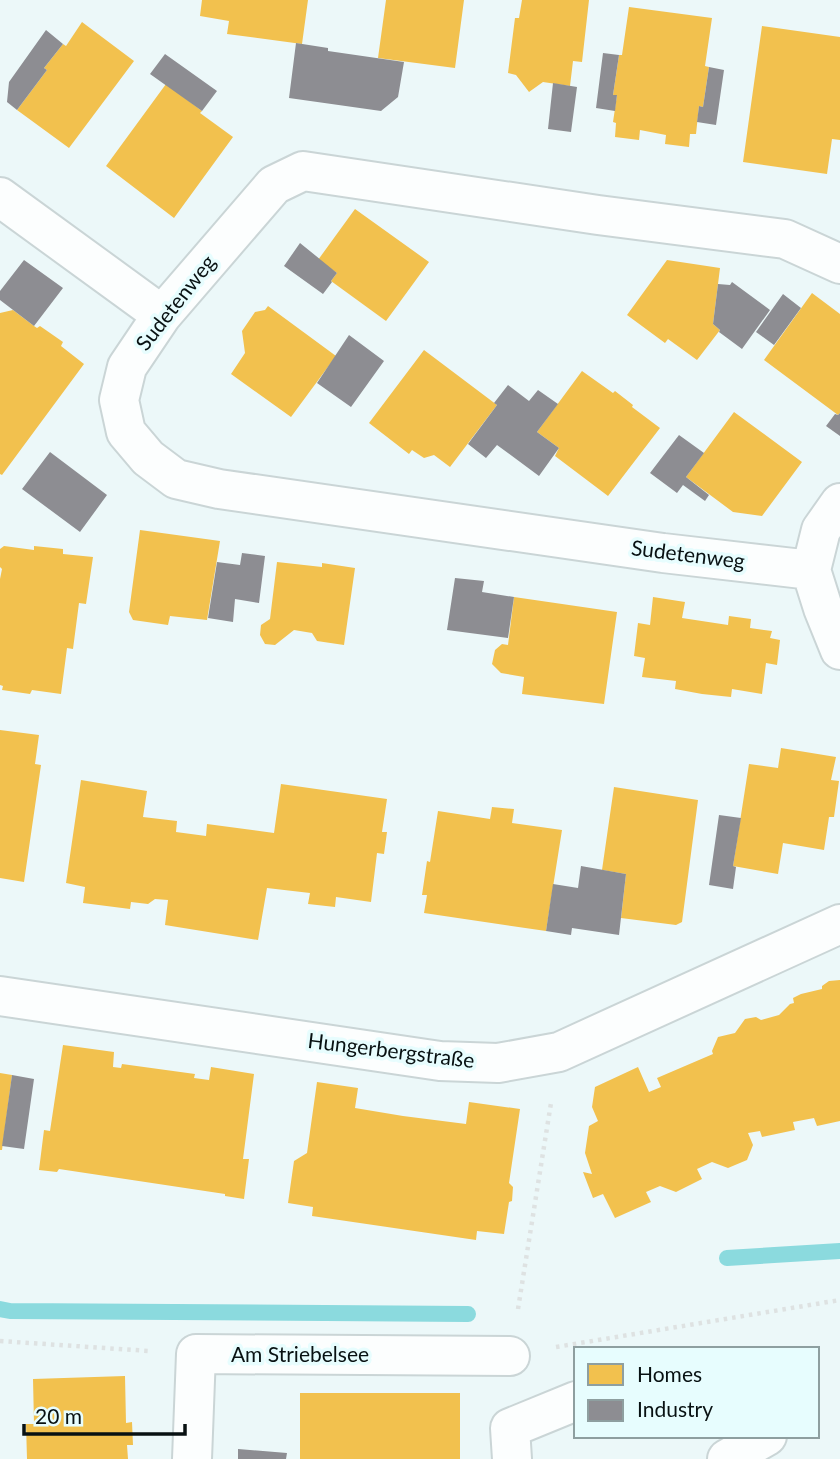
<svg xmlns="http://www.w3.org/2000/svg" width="840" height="1459" viewBox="0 0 840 1459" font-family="Lato,sans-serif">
<rect width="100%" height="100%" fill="#ecf8f9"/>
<path fill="#f2c14e" d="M202,0H308L302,44L227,34L229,21L200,16Z
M386,0H464L455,68L378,58Z
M522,0H589L582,62L573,61L570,86L543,82L529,92L516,75L508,73L515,18H519Z
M629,7L712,18L705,66L709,67L703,107L699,106L696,134H690L689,147L665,144L666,135L640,130L639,140L615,137L616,123L613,122L617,95H613L619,55H622Z
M82,22L134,61L69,148L17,110L47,70L44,68L63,44L66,46Z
M762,26L840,37V140L832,139L827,174L743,162Z
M166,84L202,111L200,113L233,137L174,218L106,166Z
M355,209L429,262L386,321L331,281L337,273L318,260Z
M667,260L720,268L713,324L720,330L697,360L668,339L665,343L627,315Z
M812,293L840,314V413L838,415L764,360Z
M268,306L336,356L291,417L231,374L245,353L242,331L255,312L265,310Z
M13,310L34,326L37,328L40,326L63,342L61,346L84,364L2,475L0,474V313Z
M424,350L497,405L450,467L434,455L424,458L412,450L409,454L369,423Z
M582,371L613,393L615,391L633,405L632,407L660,428L608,496L555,456L559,448L537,432Z
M734,412L802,462L762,516L733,512L686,477Z
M140,530L220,541L207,620L170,616L168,625L133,620L129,612Z
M4,546L34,550V546L63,549V554L93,557L86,604L79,603L73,649L67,648L61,694L32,690L30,694L2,690L3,686L0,685V579L2,569L0,567V549Z
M277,562L322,567V563L355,568L344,645L317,641L312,633L294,630L275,645L265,644L260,635L261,625L270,619Z
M514,597L617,612L604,704L522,694L524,677L501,673L492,664L495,650L502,644L508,645Z
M653,597L685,602L682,618L728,625L729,616L751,619L750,628L772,631L770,638L780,640L777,665L766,663L762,694L732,689L731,697L702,694L675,689L676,681L642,677L645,658L634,656L638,623L650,625Z
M0,730L39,735L35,764L41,765L24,882L0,878Z
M781,748L836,757L831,780L839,781L834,817H829L824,850L783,843L778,874L733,866L749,764L778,768Z
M81,780L147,791L143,817L177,821L176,832L206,836L207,824L274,833L281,784L387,799L382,832H387L384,854L377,853L371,902L336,897L335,907L308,904L310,893L267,888L258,940L165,925L168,900L155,899L148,904L131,902L130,909L83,903L85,887L66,883Z
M614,787L698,800L682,922L676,925L621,918L626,874L602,870Z
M492,807L514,809L512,823L562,830L546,931L424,913L427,895H422L427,861L430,862L438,811L490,819Z
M840,980V1121L817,1126L814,1118L793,1122L795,1130L762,1137L760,1131L748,1133L753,1145L747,1160L728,1168L712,1162L697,1169L702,1179L676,1192L660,1186L646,1192L651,1202L615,1218L603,1194L593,1198L583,1172L592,1174L585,1153L589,1126L598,1121L592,1107L595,1087L638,1067L649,1092L661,1087L657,1078L713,1054L712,1051L718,1037L735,1033L745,1019L756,1017L761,1020L779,1015L790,1004L794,1003L793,998L801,994L822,989V986L829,981Z
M63,1045L114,1052L113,1067L121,1068L122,1064L195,1074L194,1078L209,1080L211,1067L254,1074L243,1159H249L244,1199L225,1196V1194L59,1169L57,1172L39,1170L44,1130L50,1131Z
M0,1073L12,1075L2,1150H0Z
M317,1082L358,1088L355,1108L403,1116L466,1124L469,1102L520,1109L509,1183L513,1187L512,1201L509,1202L504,1234L477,1231L476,1240L312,1216L313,1207L288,1203L294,1161L307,1153Z
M125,1376L126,1423L132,1422L133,1445H127L128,1459H27L26,1424H34L33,1379Z
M300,1393H460V1459H300Z"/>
<path fill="#8d8d92" d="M46,30L63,44L44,68L47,70L17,110L7,102L9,82Z
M296,43L328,48V51L404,62L398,97L381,111L289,98Z
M603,53L619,55L613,95H617L615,111L596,108Z
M165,54L217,91L202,111L150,74Z
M709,67L724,70L716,125L697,122L699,106L703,107Z
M553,83L577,87L571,132L548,129Z
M300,243L337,273L331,281L332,282L323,294L284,266Z
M24,260L63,288L34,326L0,300V291Z
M732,282L770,310L742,349L719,332L720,330L713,324L718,284L730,285Z
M783,294L801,308L774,345L756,332Z
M349,335L384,361L351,407L317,383Z
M508,385L529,401L538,390L558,404L537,432L559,448L539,476L497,445L486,458L468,444L497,405L494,403Z
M840,413V436L826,426L835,414L838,415Z
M679,435L704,453L686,477L709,495L705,501L683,485L677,493L650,473Z
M50,452L107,495L80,532L22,489Z
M242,553L265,556L259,603L235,599L233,622L208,618L217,562L240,565Z
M455,578L484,581L482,592L514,597L508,638L447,630Z
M719,815L741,818L733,866L736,867L733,889L709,885Z
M581,866L626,874L619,935L572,928L571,935L546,931L553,884L578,888Z
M12,1075L34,1079L24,1149L2,1146Z
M238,1449L287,1453L286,1459H238Z"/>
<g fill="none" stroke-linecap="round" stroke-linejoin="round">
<path stroke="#8bdade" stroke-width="16" d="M727,1258L840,1251
M0,1309L10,1311L468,1314"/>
<g stroke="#cad5d6" stroke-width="42">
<path id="minor" d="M0,197L162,315
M840,503L821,530L811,570L823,608L840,650
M811,570L663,553L219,489L176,479L148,458L126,432L119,400L127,367L162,315L274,185L303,171L598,215L785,239L840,264
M0,996L440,1061L498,1063L559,1052L840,924
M192,1459L196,1354L510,1356
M512,1459L510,1428L576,1401
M727,1459L767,1436"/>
</g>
<path stroke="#dee2e2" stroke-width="4.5" stroke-dasharray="3.5 5" stroke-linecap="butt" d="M518,1309L551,1103
M0,1341L149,1351
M556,1347L840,1300"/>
<use href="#minor" stroke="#fcfefe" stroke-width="38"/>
</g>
<g text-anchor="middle" stroke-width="7" stroke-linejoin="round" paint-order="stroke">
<g font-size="21" fill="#081112" stroke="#e7fdfe">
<text transform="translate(176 303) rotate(-52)" y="7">Sudetenweg</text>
<text transform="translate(688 555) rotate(7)" y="7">Sudetenweg</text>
<text transform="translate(391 1051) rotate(7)" y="7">Hungerbergstraße</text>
<text x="300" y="1362">Am Striebelsee</text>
</g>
</g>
<rect x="574" y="1347" width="245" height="91" fill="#e7fdfe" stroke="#8e9fa0" stroke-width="2"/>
<rect x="588" y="1364" width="35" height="21" fill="#f2c14e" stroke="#8e9fa0" stroke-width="2"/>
<text x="637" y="1382" font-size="21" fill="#081112">Homes</text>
<rect x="588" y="1400" width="35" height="21" fill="#8d8d92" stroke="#8e9fa0" stroke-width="2"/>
<text x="637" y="1417" font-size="21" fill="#081112">Industry</text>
<path d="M24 1424v10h161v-10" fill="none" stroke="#081112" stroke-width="3.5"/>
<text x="35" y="1424" font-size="21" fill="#081112" stroke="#e7fdfe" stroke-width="5" paint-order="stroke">20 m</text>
</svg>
